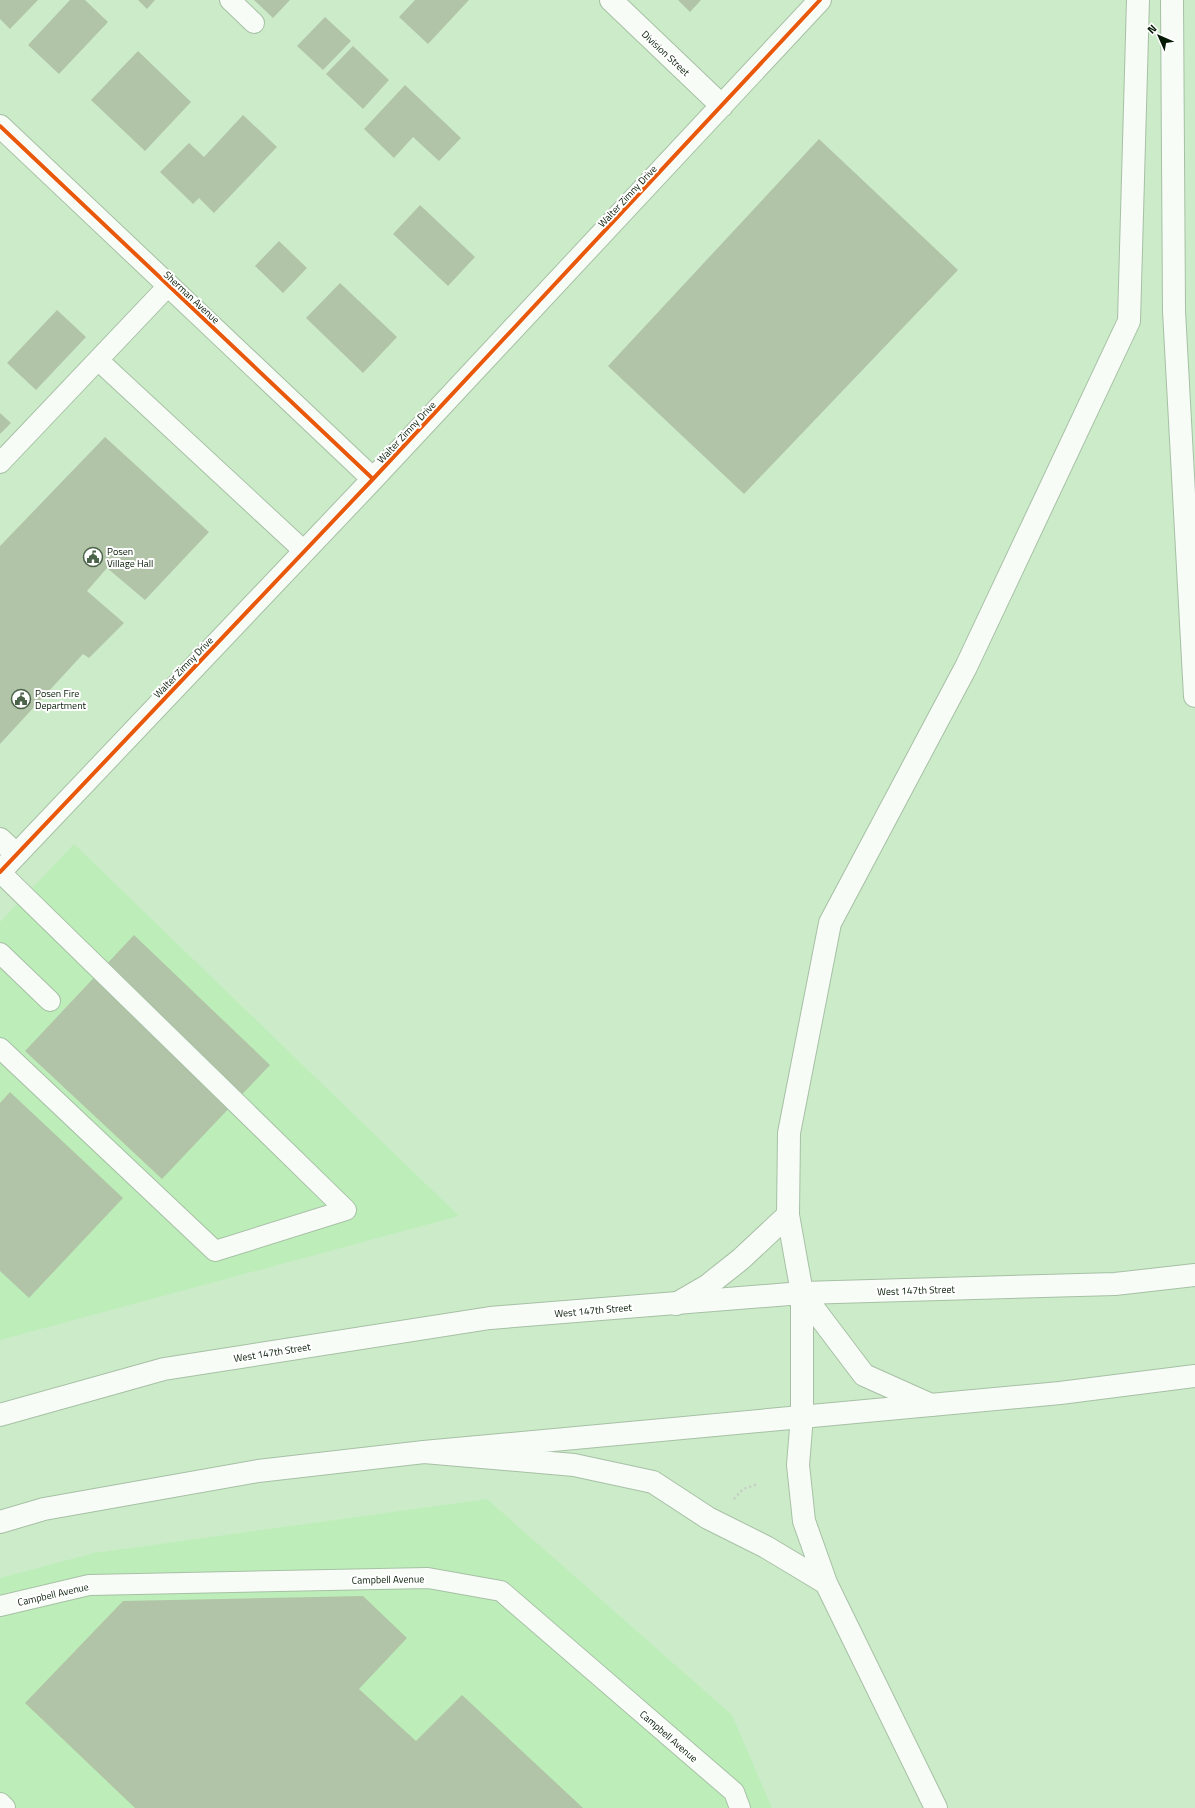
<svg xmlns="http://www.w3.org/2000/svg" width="1195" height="1808" viewBox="0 0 1195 1808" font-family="'Titillium Web',sans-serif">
<rect width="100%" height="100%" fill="#ccebc9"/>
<path fill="#bdeeba" d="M74,844L459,1216L0,1340V922Z
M487,1499L732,1715L772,1808H0V1578L94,1553Z"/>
<path fill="#b2c4a7" d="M0,0H38L10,29L0,19Z
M70,0H85L108,22L59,74L28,45Z
M138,0H155L147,9Z
M254,0H290L273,18Z
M415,0H469L428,44L399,17Z
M678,0H701L690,12Z
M325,17L351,41L323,70L297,46Z
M353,46L389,80L363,109L326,74Z
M138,51L191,102L145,151L91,100Z
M405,85L461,138L439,161L413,137L394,158L364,129Z
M243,115L277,147L214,213L199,198L193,204L160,172L189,143L204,157Z
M819,139L958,270L744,494L608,366Z
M420,205L475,257L448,286L393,234Z
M279,241L307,268L283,293L255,266Z
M340,283L397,337L363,373L306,318Z
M57,310L86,337L36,390L7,363Z
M0,413L11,423L0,434Z
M105,437L209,532L145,600L107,568L87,591L124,623L89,658L83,654L0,744V546Z
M134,935L270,1065L162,1179L25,1051Z
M10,1092L123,1198L29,1298L0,1271V1103Z
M363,1596L407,1638L359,1689L416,1741L462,1695L583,1808H135L25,1703L123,1601Z"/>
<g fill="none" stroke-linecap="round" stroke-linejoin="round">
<g stroke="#a7c0a5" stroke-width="22">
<path id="service" d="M230,0L254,23
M98,360L304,551
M0,463L169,285
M0,953L50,1001
M0,1048L215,1251L346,1210L0,872
M0,1606L89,1585L428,1578L501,1591L734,1792L740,1808"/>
</g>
<g stroke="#a7c0a5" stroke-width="24">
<path id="minor" d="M611,0L722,106
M0,126L373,479
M0,839L16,854
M0,872L373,479L820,0
M0,1804L4,1808"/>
</g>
<g stroke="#a7c0a5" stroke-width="24">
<path id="primary" d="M0,1415L164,1369L490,1318L802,1293L1115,1284L1195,1275
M0,1522L44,1509L258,1471L424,1452L1060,1393L1195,1376"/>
</g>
<g stroke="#a7c0a5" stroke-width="24">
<path id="motorway" d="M1172,0L1174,311L1195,696
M802,1293L864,1375L931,1405
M676,1304L707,1286L741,1259L788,1215
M424,1452L574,1465L653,1482L708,1518L766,1547L826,1583
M936,1808L826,1583L804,1521L798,1465L802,1416V1293L788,1215L789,1133L830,923L966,667L1129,321L1138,0"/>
</g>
<path stroke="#c5cec4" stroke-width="2.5" stroke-dasharray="2 3" stroke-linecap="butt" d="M734,1499L743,1489L758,1484"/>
<use href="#service" stroke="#f7fcf7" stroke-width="20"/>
<use href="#minor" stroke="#f7fcf7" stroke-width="22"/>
<use href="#primary" stroke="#f7fcf7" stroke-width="22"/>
<use href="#motorway" stroke="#f7fcf7" stroke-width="22"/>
<g stroke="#fff" stroke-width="6">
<path id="cycleway" d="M0,126L373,479
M0,872L373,479L820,0"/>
</g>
<use href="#cycleway" stroke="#e8590c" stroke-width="4"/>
</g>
<defs>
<g id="civic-ring" transform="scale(1)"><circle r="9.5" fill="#fff" stroke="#4b6349" stroke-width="1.5"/><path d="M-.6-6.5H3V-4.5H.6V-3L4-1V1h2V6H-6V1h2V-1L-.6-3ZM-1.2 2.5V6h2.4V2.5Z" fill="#4b6349"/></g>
</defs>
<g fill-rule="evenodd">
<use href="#civic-ring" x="93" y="557"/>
<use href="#civic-ring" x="21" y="699"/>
</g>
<g text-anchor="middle" stroke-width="4" stroke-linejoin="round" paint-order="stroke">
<g font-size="10" fill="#051a04" stroke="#fff">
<text transform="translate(666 53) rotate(43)" y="4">Division Street</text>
<text transform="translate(627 196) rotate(-47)" y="4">Walter Zimny Drive</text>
<text transform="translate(192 297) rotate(43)" y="4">Sherman Avenue</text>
<text transform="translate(406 432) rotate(-47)" y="4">Walter Zimny Drive</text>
<text transform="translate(183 667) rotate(-46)" y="4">Walter Zimny Drive</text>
<text transform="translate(916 1290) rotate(-2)" y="4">West 147th Street</text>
<text transform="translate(593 1310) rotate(-5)" y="4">West 147th Street</text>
<text transform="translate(272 1352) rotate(-9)" y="4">West 147th Street</text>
<text transform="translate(388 1579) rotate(-1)" y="4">Campbell Avenue</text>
<text transform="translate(53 1594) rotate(-13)" y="4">Campbell Avenue</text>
<text transform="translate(669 1736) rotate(41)" y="4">Campbell Avenue</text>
</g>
<g font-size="10" fill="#051a04" stroke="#fff" text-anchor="start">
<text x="107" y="555">Posen<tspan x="107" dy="12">Village Hall</tspan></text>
<text x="35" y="697">Posen Fire<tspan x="35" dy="12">Department</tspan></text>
</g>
</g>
<g transform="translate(1159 36) rotate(315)" stroke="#ffffff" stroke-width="3" paint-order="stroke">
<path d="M0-3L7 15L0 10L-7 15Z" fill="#051a04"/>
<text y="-6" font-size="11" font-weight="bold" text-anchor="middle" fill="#051a04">N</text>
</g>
</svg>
